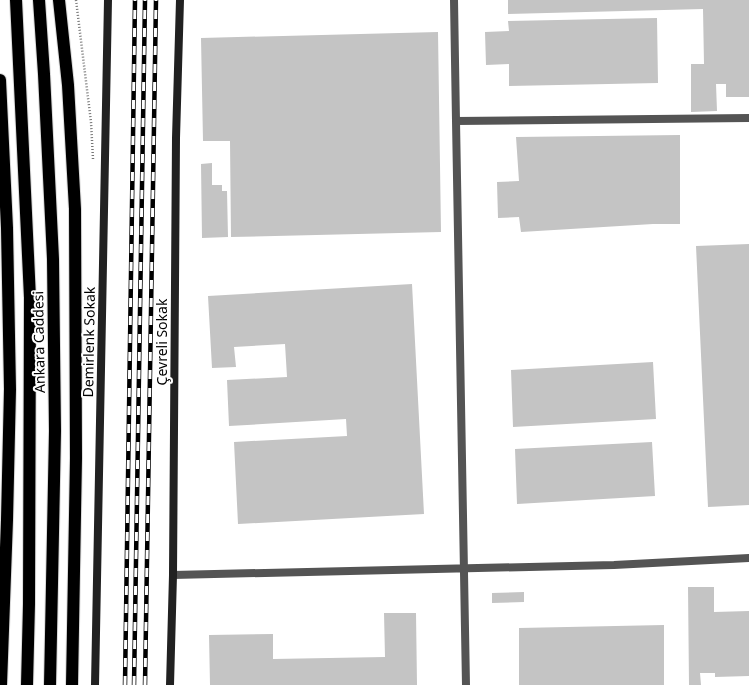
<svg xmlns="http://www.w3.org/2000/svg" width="749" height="685" viewBox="0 0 749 685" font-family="'Noto Sans',sans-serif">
<rect width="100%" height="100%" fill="#fff"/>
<path fill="#c4c4c4" d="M508,0H749V97H726V84H716L717,111L691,112V64H704L703,9L508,14Z
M657,18L658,83L509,86V64L486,65L485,32L509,31L508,21Z
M438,32L441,232L231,237L230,141H203L201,38Z
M680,135V224H653L521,232L519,217L498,218L497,182L519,181L516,137Z
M212,163V185H222V191H227L228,237L202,238L201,164Z
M749,244V505L708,507L696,246Z
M412,284L424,514L238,524L234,442L347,436L346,419L229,426L227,380L287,377L285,344L234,347L236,367L212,368L208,296Z
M653,362L656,419L513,427L511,370Z
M652,442L655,496L517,504L515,449Z
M688,587H714V612L749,611V676L715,677V673H700L701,685H689Z
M524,592V602L492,603V593Z
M384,613H416L417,685H210L209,635L273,634V659L385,657Z
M664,625V685H519V628Z"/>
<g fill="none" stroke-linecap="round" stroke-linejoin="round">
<g stroke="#dbdbdb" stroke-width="14">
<path id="highway" d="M16,0L30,298L29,604L27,685
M39,0L44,74L53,259L55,431L50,685
M59,0L68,85L75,209L76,458L72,685
M0,80L7,228L10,389L7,520L1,685"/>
</g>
<path stroke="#767676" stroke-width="2.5" stroke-dasharray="1 2" stroke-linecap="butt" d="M76,0L91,122L93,159"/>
<path stroke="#545454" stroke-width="8" d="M454,0L456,121
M173,575L614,565L749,558
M466,685L456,121L749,118"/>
<path stroke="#212121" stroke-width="8" d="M95,685L108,0
M170,685L173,575L176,138L180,0"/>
<use href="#highway" stroke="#000" stroke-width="12"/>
<g stroke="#000" stroke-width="4.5">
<path id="rail" d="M125,685L135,0
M134,685L145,0
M145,685L156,0"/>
</g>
<use href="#rail" stroke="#fff" stroke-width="3" stroke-dasharray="9" stroke-linecap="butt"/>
</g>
<g text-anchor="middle" stroke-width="4" stroke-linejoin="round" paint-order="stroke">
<g font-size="14" fill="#000" stroke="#fff">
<text transform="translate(39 342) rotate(-91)" y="5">Ankara Caddesi</text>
<text transform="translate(89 342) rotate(-89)" y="5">Demirlenk Sokak</text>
<text transform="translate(162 342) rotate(-90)" y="5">Çevreli Sokak</text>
</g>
</g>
</svg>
